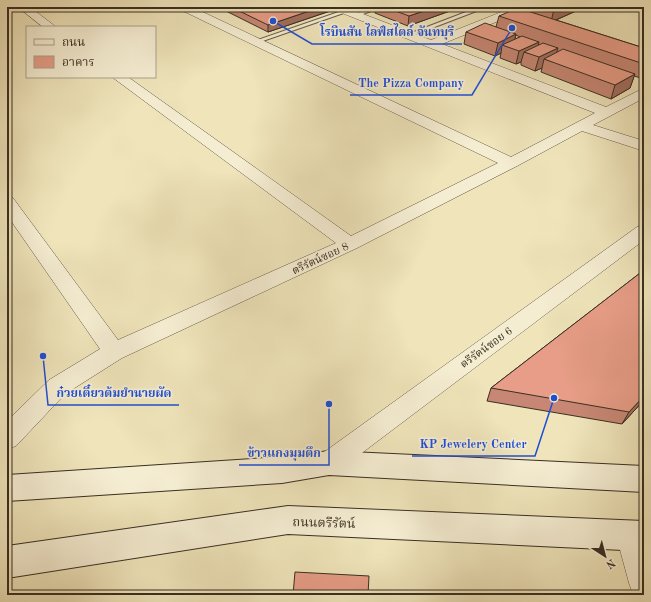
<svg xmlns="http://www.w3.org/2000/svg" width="651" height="602" viewBox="0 0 651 602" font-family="'Old Standard TT','Noto Serif Thai',serif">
<rect width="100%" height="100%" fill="#efe4ba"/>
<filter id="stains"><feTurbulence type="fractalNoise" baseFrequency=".005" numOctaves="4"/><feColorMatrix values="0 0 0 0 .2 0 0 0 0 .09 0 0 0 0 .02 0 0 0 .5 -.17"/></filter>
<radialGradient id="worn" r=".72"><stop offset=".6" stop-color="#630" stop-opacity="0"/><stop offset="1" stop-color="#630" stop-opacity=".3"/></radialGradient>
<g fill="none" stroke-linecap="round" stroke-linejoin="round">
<g stroke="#665c48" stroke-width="2">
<path id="service" d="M353,7H361L257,43L252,42Z
M373,7H381L358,16L353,15Z
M479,7H487L411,36L406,35Z"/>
</g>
<g stroke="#665c48" stroke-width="1">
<path id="minor" d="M18,7H30L56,27H43Z
M178,7H192L511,157L595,113L342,13L340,11L342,9H350L431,40L514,7H529L528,9L442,44L606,107L644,88V98L593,125L644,141V151L582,131L517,166L357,248L122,358L65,394L16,446L7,449V421L49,380L100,349L7,215V197L13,198L118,340L336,243L112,77H128L351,236L498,163L179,9Z
M644,225V240L338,471L329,475L320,471L316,463L320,455L637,227Z
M631,521L641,525L644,531V595L633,594L629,583L616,535L621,525Z"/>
</g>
<g stroke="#392f22" stroke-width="2">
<path id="secondary" d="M329,451L644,466V492L329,475L282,483L7,501V475L282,457Z
M288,506L644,521V551L288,534L7,578V546Z"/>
</g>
<use href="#service" fill="#f5edd2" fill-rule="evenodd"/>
<use href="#minor" fill="#f5edd2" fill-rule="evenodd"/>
<use href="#secondary" fill="#f5edd2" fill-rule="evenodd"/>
</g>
<path fill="#c78774" stroke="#392f22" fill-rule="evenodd" d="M210,7H342L268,32L226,11H218Z
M375,7H461L408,26L375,13Z
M526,7H585L556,20L644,48V79L634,76L630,88L611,99L541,72L542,68L535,71L521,65V62L516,64L500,58L501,53L495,56L464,44L466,32L496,27L499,16L525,10ZM516,35L520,37L515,39Z
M644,270V400L622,424L487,401L491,388Z"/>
<path fill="#a26e5e" stroke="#392f22" d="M321,7H342L268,32V25Z
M436,7H461L408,26L409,16Z
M560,7H585L551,22L554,9Z
M516,34L513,47L502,45L501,53L495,56L498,43Z
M539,42L536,55L524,52L521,62L516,64L519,51Z
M558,48L554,62L544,59L542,68L535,71L539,57Z
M635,74L630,88L611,99L615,85Z
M644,396V400L622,424L629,412Z"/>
<path fill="#e79d87" stroke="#392f22" d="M231,7H321L268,25Z
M385,7H436L409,16Z
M546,7H560L554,9Z
M518,8L644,48V64L499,16Z
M485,23L516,34L498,43L466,32Z
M522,36L539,42L519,51L502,45Z
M543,43L558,48L539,57L524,52Z
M563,49L635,74L615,85L544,59Z
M644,270V396L629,412L491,388Z
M295,572L369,576L368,595H293Z"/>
<g text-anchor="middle" stroke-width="3.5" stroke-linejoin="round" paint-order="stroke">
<g font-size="11" fill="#392f22" stroke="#f5edd2">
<text transform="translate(320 258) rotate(-25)" y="4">ตรีรัตน์ซอย 8</text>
<text transform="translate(486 347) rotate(-36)" y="4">ตรีรัตน์ซอย 6</text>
</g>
<g font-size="13" fill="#392f22" stroke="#f5edd2">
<text transform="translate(324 522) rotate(2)" y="5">ถนนตรีรัตน์</text>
</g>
</g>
<path fill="none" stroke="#1d4ed8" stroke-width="1.5" d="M273 21L312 44H462M512 28L472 95H350M43 356L48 405H179M554 398L535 456H412M329 404L329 465H239"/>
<g fill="#1d4ed8" stroke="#f5edd2" stroke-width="1.5">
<circle cx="273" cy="21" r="4"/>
<circle cx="512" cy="28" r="4"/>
<circle cx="43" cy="356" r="4"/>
<circle cx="554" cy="398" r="4"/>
<circle cx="329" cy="404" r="4"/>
</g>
<g font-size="12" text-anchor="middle" font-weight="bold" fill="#1d4ed8" stroke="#f5edd2" stroke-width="3.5" stroke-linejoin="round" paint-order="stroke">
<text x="387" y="36">โรบินสัน ไลฟ์สไตล์ จันทบุรี</text>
<text x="411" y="87">The Pizza Company</text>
<text x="114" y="397">ก๋วยเตี๋ยวต้มยำนายผัด</text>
<text x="473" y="448">KP Jewelery Center</text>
<text x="284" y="457">ข้าวแกงมุมตึก</text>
</g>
<rect width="651" height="602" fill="none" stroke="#efe4ba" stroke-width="24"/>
<rect x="8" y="8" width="635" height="586" fill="none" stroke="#392f22" stroke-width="2"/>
<rect x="12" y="12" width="627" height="578" fill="none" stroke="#392f22"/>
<rect x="26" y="26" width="130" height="52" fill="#f5edd2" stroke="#aaa18c"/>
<rect x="34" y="39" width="20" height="6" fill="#f5edd2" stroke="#aaa18c"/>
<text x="62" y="46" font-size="12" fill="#392f22">ถนน</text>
<rect x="34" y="56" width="20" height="12" fill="#e79d87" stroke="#aaa18c"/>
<text x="62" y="66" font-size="12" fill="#392f22">อาคาร</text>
<g transform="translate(605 556) rotate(144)" stroke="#f5edd2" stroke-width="3" paint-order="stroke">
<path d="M0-3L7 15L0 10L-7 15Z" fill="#392f22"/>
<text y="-6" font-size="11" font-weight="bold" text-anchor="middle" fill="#392f22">N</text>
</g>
<rect width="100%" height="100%" filter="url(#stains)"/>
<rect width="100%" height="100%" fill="url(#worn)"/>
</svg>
